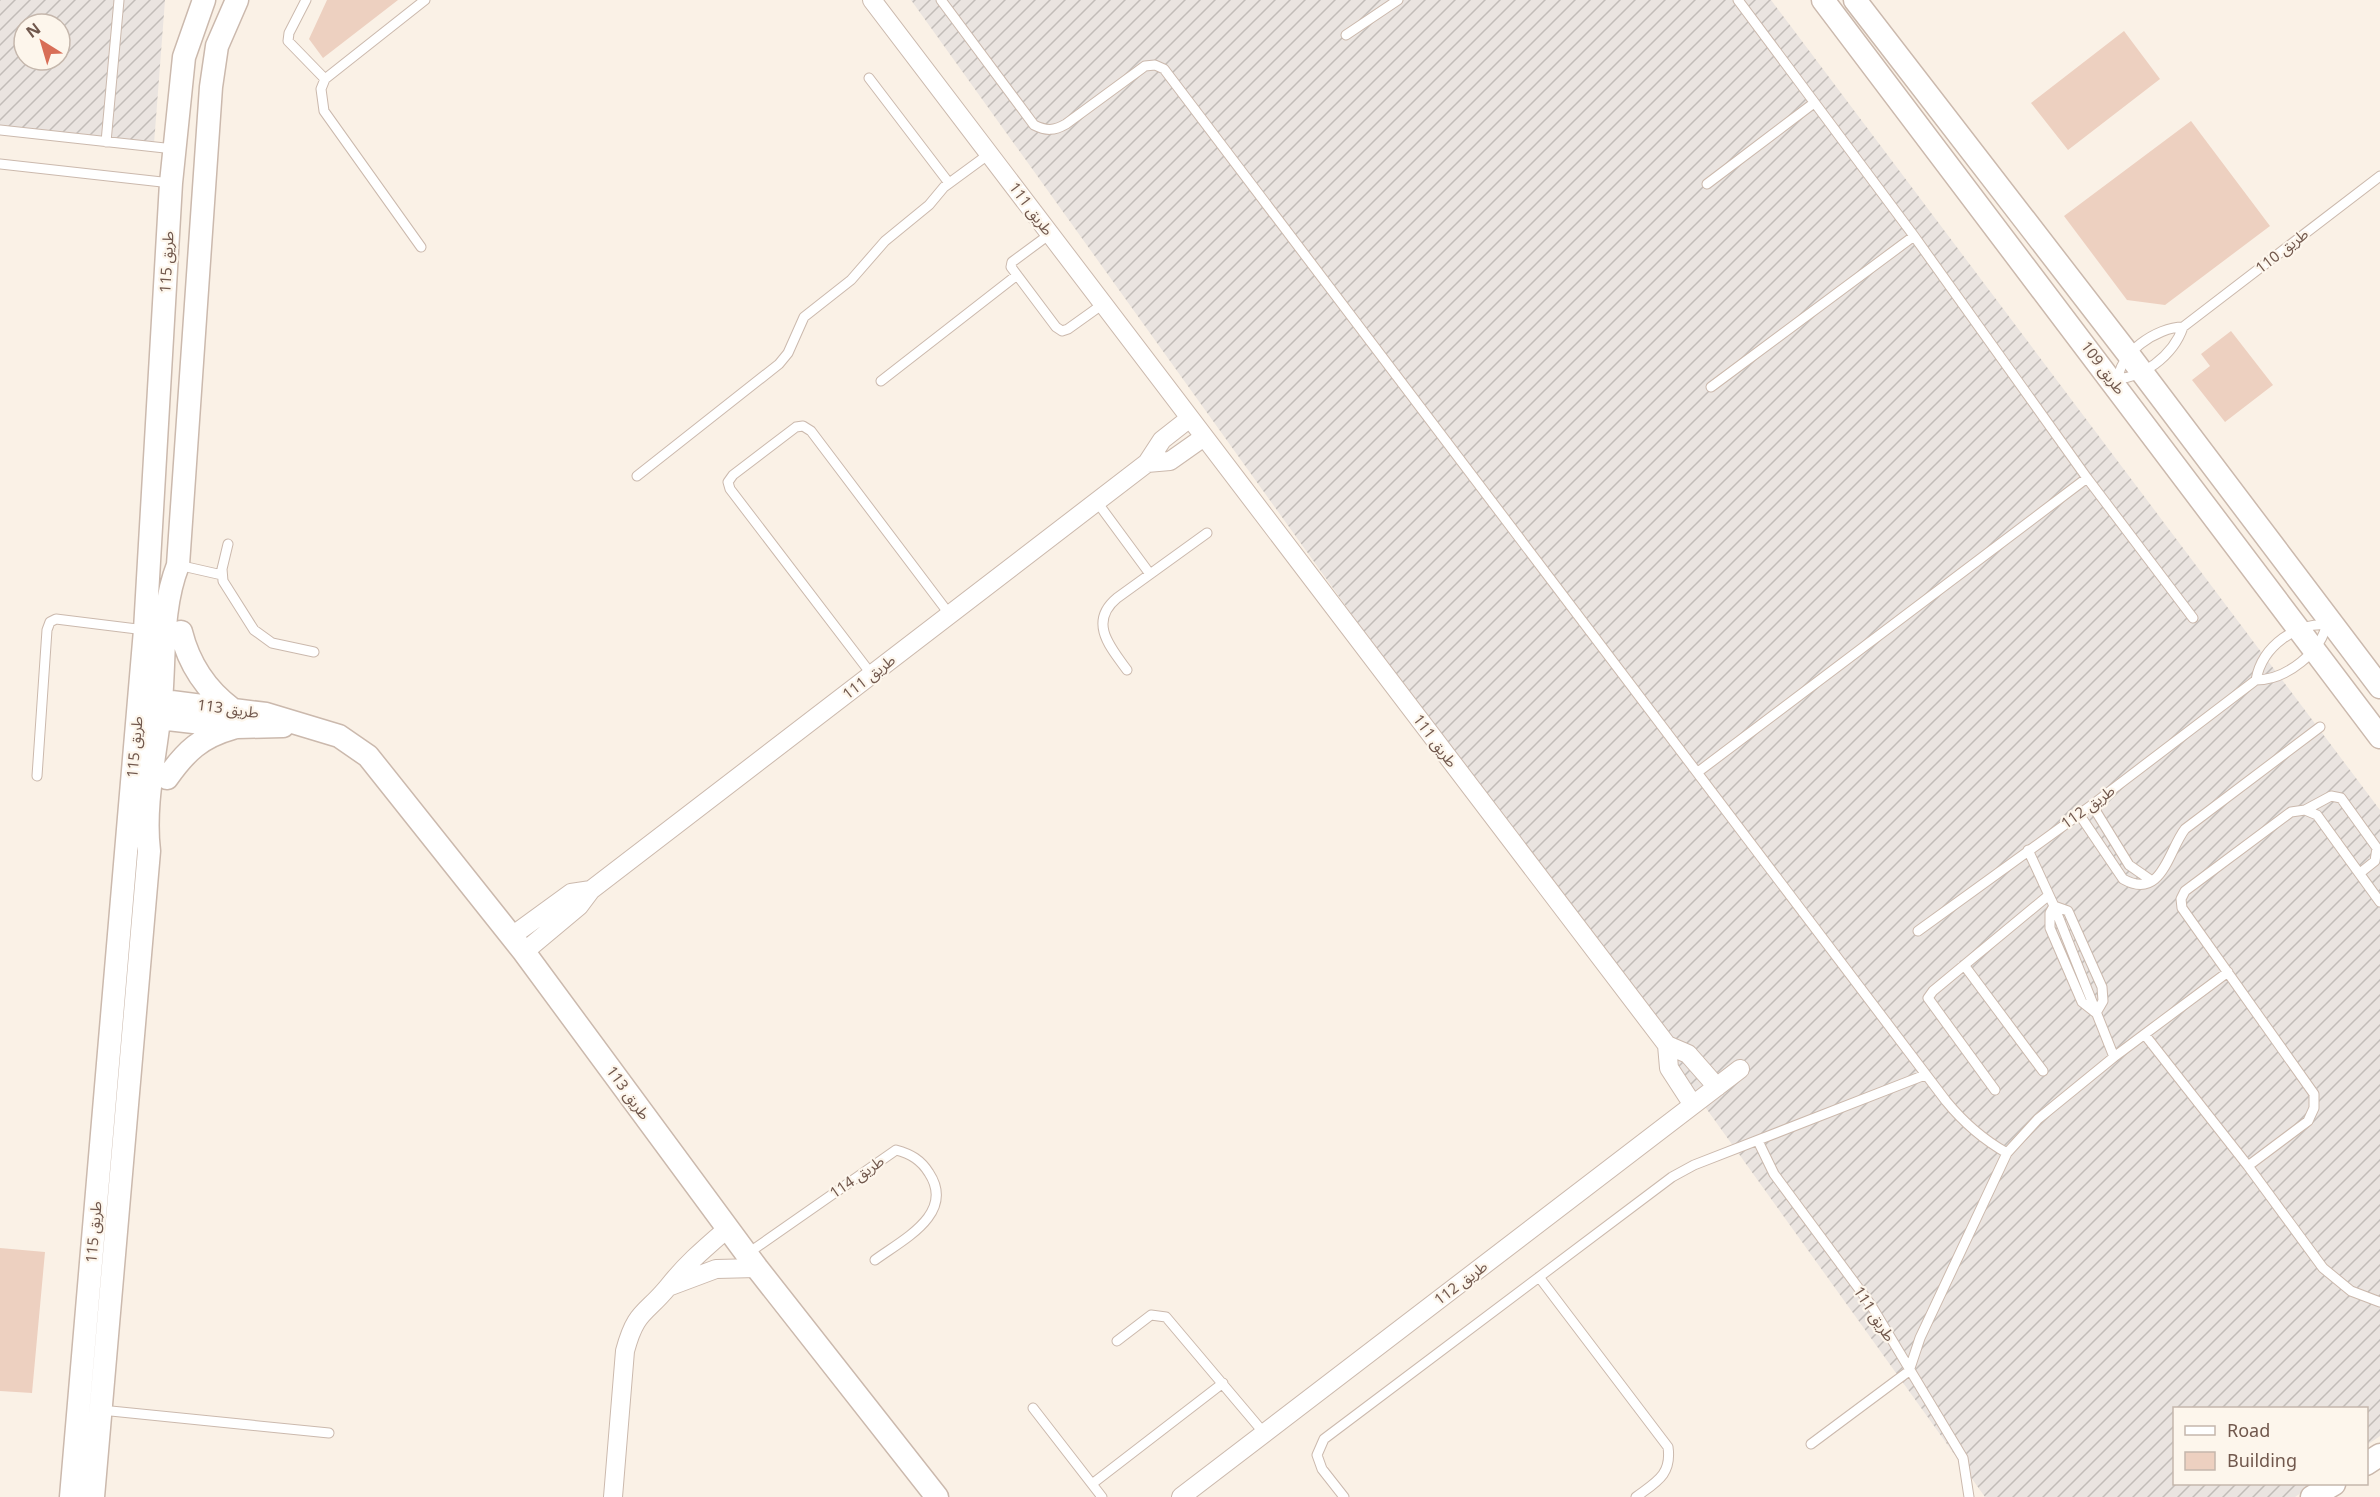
<svg xmlns="http://www.w3.org/2000/svg" width="2380" height="1497" viewBox="0 0 2380 1497" font-family="'Noto Sans','Noto Sans Arabic',sans-serif">
<defs>
<pattern id="industrial-furrows" width="10" height="10" patternUnits="userSpaceOnUse" patternTransform="scale(1.5)"><rect width="10" height="10" fill="#eae4e0"/><path d="M-1 1l2-2M0 10L10 0M9 11l2-2" fill="none" stroke="#c2bcb8"/></pattern>
</defs>
<rect width="100%" height="100%" fill="#faf1e6"/>
<path fill="url(#industrial-furrows)" fill-rule="evenodd" d="M0,0H165L154,144L0,134ZM24,24H60V60H24Z
M911,0H1771L2380,810V1436L2367,1445L2366,1408H2174V1484H2314L2295,1497H1985Z"/>
<path fill="#edd0c0" d="M327,0H398L323,58L309,39Z
M2124,31L2160,79L2068,150L2031,103Z
M2191,121L2270,226L2165,305L2127,300L2064,216Z
M2231,331L2273,385L2225,422L2192,380L2210,366L2201,354Z
M0,1248L45,1252L32,1393L0,1391Z"/>
<g fill="none" stroke-linecap="round" stroke-linejoin="round">
<g stroke="#cbb9ad" stroke-width="11">
<path id="service" d="M306,0L289,33L288,41L325,79
M941,0L1034,125C1046,131 1054,131 1066,124L1145,66L1155,65L1164,69L1946,1101C1964,1123 1982,1139 2007,1153
M1738,0L1914,236L2087,478L2193,618
M1346,35L1398,0
M869,78L949,183
M0,130L174,149
M106,142L119,0
M0,164L171,183
M1707,184L1814,103
M1050,234L1012,262L1011,267L1056,327L1062,331L1068,329L1103,304
M421,247L324,111L321,89L325,79L425,0
M2111,378C2141,382 2174,354 2183,327L2380,176
M881,381L1017,275
M2118,382C2118,353 2157,327 2183,327
M1711,387L1914,236
M637,476L779,364L788,353L804,317L851,280L885,241L929,205L944,187L989,154
M1097,502L1150,574
M228,544L222,569L223,581L254,630L272,643L314,652
M178,565L222,575
M1127,670C1110,647 1088,622 1117,598L1207,533
M872,675L730,489L728,482L733,475L796,427L803,426L811,431L950,615
M2256,680C2262,646 2297,621 2331,625
M1698,772L2087,478
M37,776L47,630L50,622L56,619L145,630
M2092,805L2129,865L2152,881
M2305,810L2331,796L2341,798L2377,848L2375,861L2360,873
M2079,814L2123,879C2162,901 2168,851 2185,829L2320,727
M2028,850L2054,906L2114,1057
M2054,906L2068,911L2102,987L2103,1001L2096,1013
M2054,906L2050,913V928L2082,1002L2096,1013
M1918,931L2092,805L2256,680C2286,680 2322,652 2327,622
M1964,965L2043,1071
M2145,1035L2248,1166L2323,1268L2351,1291L2380,1302
M1995,1090L1928,998L1933,991L2049,895
M1758,1141L1774,1174L1871,1305L1963,1458L1969,1497
M2248,1166L2308,1121L2314,1108V1094L2182,908L2181,899L2185,891L2291,812L2305,810L2317,815L2380,902
M747,1254L896,1150C911,1154 921,1160 929,1173C956,1214 902,1240 875,1260
M1539,1277L1668,1447C1672,1475 1656,1482 1636,1497
M1117,1341L1151,1315L1166,1317L1264,1433
M1033,1408L1102,1497
M101,1410L329,1433
M1811,1444L1909,1371L1920,1338L2007,1153L2038,1119L2114,1057L2228,972
M1092,1484L1223,1383
M1344,1497L1322,1469L1317,1455L1324,1439L1672,1177L1694,1165L1925,1075"/>
</g>
<g stroke="#cbb9ad" stroke-width="20">
<path id="minor" d="M872,0L1667,1045L1669,1068L1693,1105
M1147,463L1170,461L1204,437
M512,936L571,893L591,890
M524,952L579,906L591,890L1147,463L1162,440L1190,418
M1667,1045L1688,1054L1717,1087
M668,1287L716,1269L757,1268
M613,1497L625,1351C636,1310 645,1315 668,1287C687,1263 705,1248 728,1228
M1181,1497L1740,1069"/>
</g>
<g stroke="#cbb9ad" stroke-width="25">
<path id="tertiary" d="M1823,0L2380,737
M1855,0L2129,355L2380,687
M181,632C189,664 205,689 232,709
M148,699L266,714L339,736L368,756L524,952L757,1268L937,1497
M159,718L237,727L283,726
M167,778C186,751 201,737 233,728
M2366,1464L2380,1455
M71,1497L145,630L171,183L184,57L204,0
M93,1497L149,851C143,802 157,750 161,701C165,655 161,608 178,565L211,87L217,46L237,0
M2312,1497L2334,1484"/>
</g>
<use href="#service" stroke="#fff" stroke-width="9"/>
<use href="#minor" stroke="#fff" stroke-width="18"/>
<use href="#tertiary" stroke="#fff" stroke-width="22"/>
</g>
<g text-anchor="middle" stroke-width="4.5" stroke-linejoin="round" paint-order="stroke">
<g font-size="15" fill="#71584d" stroke="#fdf6ec">
<text transform="translate(1031 209) rotate(53)" y="5">طريق 111</text>
<text transform="translate(2282 251) rotate(-38)" y="5">طريق 110</text>
<text transform="translate(167 262) rotate(-87)" y="5">طريق 115</text>
<text transform="translate(2103 368) rotate(53)" y="5">طريق 109</text>
<text transform="translate(869 677) rotate(-38)" y="5">طريق 111</text>
<text transform="translate(228 709) rotate(8)" y="5">طريق 113</text>
<text transform="translate(1435 741) rotate(53)" y="5">طريق 111</text>
<text transform="translate(135 747) rotate(-85)" y="5">طريق 115</text>
<text transform="translate(2088 807) rotate(-36)" y="5">طريق 112</text>
<text transform="translate(628 1093) rotate(54)" y="5">طريق 113</text>
<text transform="translate(857 1177) rotate(-35)" y="5">طريق 114</text>
<text transform="translate(94 1232) rotate(-85)" y="5">طريق 115</text>
<text transform="translate(1461 1283) rotate(-37)" y="5">طريق 112</text>
<text transform="translate(1874 1314) rotate(57)" y="5">طريق 111</text>
</g>
</g>
<rect x="2173" y="1407" width="195" height="78" fill="#fdf6ec" stroke="#c5b7ac" stroke-width="1.5"/>
<rect x="2185" y="1426" width="30" height="9" fill="#ffffff" stroke="#c5b7ac" stroke-width="1.5"/>
<text x="2227" y="1437" font-size="18" fill="#71584d">Road</text>
<rect x="2185" y="1452" width="30" height="18" fill="#edd0c0" stroke="#c5b7ac" stroke-width="1.5"/>
<text x="2227" y="1467" font-size="18" fill="#71584d">Building</text>
<g transform="translate(42 42) rotate(323)"><circle r="28" fill="#fdf6ec" stroke="#c5b7ac" stroke-width="1.5"/>
<path d="M0-4.5L10 22L0 15L-10 22Z" fill="#d86e57"/>
<text y="-9" font-size="16" font-weight="bold" text-anchor="middle" fill="#71584d">N</text>
</g>
</svg>
